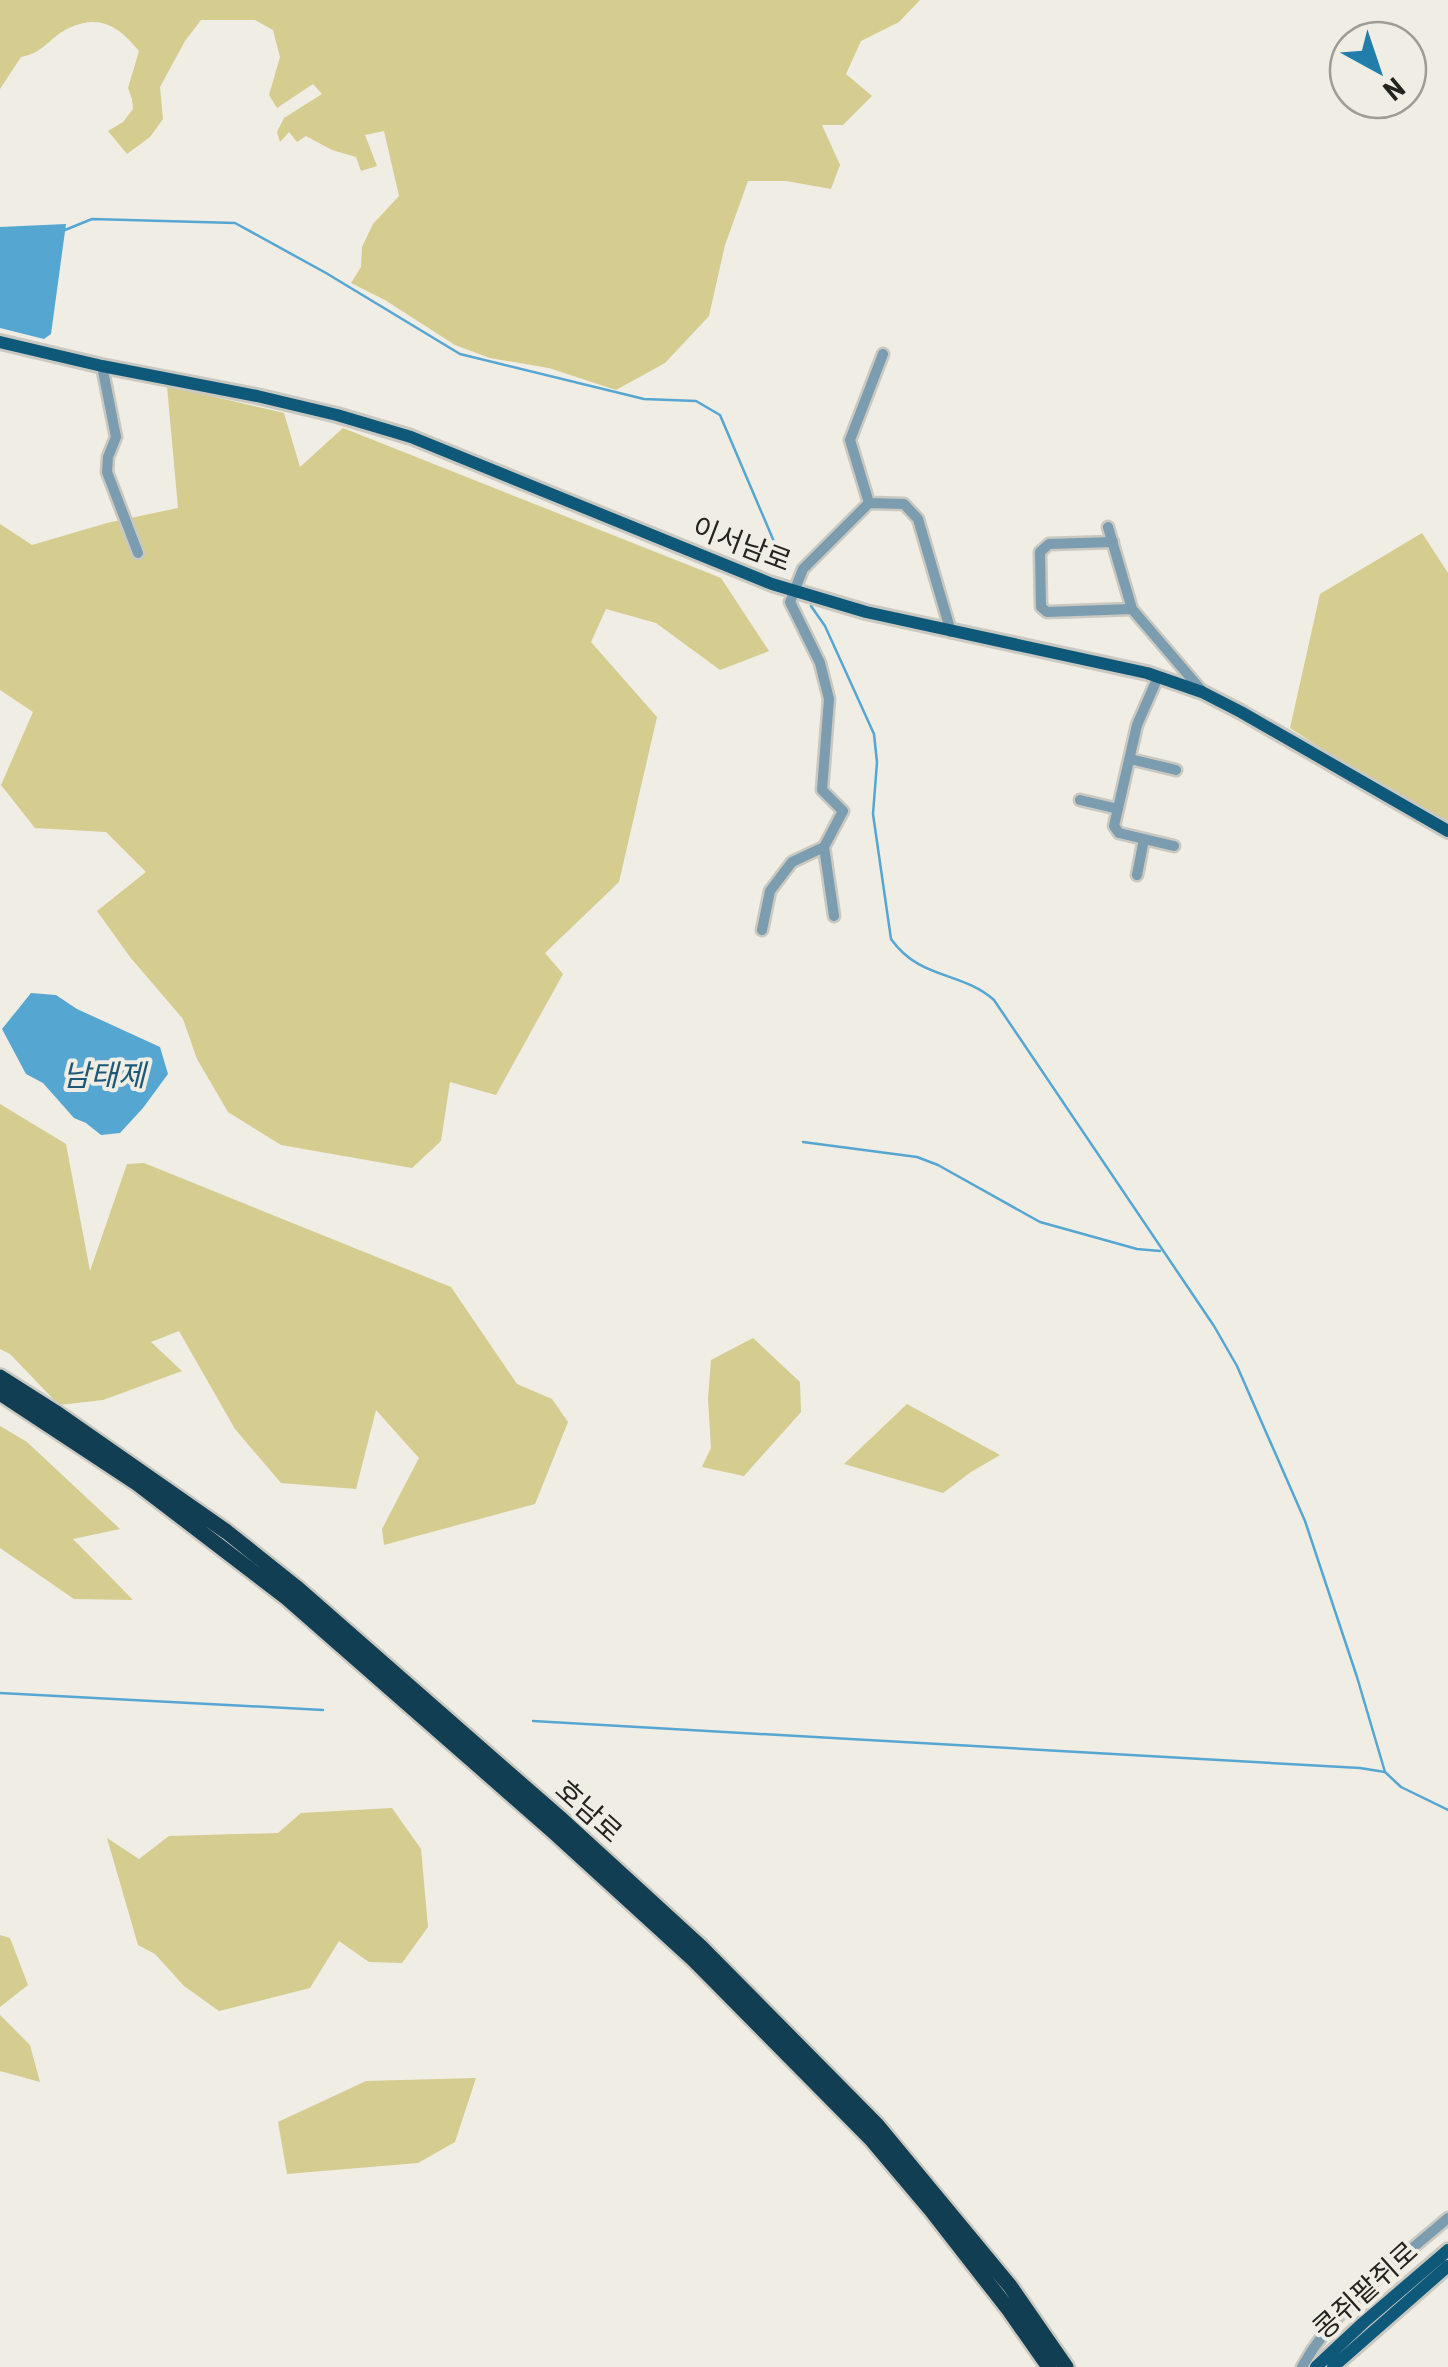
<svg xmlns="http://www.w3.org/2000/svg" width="1448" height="2367" viewBox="0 0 1448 2367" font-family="'Roboto Condensed','Noto Sans KR',sans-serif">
<rect width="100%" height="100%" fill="#efede4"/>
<path fill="#d5cc8f" d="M0,0H920L899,22L861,41L846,74L872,96L843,125H822L840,165L831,189L786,181H748L725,245L709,316L665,363L616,390L549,368L490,358L455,345L385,300L351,283L361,267L362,247L373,224L399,196L384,131L365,135L377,166L361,171L356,157L332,150L306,136L297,142L289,132L280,142L277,132L284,118L322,94L313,84L277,108L269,95L280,57L273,30L255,20H201L185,41L160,87L163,119L150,137L127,154L108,131L123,122L133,109L132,99L128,88L139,51C120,28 101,13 69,28C49,37 46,52 21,57L0,89Z
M167,386L284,413L300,467L343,428L721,578L769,651L720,670L656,623L606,609L591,642L657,717L619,882L545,953L563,974L496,1095L450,1082L441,1141L412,1168L281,1145L228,1112L197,1059L183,1019L130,957L97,911L146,872L106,832L35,828L1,785L33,712L0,690V524L32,545L107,523L178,508Z
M1422,533L1448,573V831L1290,728L1320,594Z
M0,1104L66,1144L90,1271L127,1164L144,1163L451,1287L517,1384L552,1399L568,1422L535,1504L384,1545L382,1529L419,1458L376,1410L356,1489L281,1483L235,1429L179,1331L151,1342L182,1371L103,1400L59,1405L10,1354L0,1349Z
M753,1338L800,1382L801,1412L744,1476L702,1467L711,1448L708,1399L711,1360Z
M907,1404L1000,1455L971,1472L943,1493L844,1464Z
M0,1426L27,1442L120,1529L73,1539L133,1600L74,1599L0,1548Z
M392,1808L421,1849L428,1927L402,1963L369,1962L339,1941L310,1988L219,2011L184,1986L155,1954L138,1945L107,1838L139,1859L169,1836L278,1833L301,1813Z
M0,1935L10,1938L28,1985L0,2007Z
M0,2015L30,2045L40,2082L0,2071Z
M476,2078L455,2142L418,2163L287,2174L278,2122L366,2081Z"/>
<path fill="#56a6d2" d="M66,224L51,334L44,339L0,328V227Z
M31,993L56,995L77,1009L160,1047L168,1074L143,1108L120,1133L101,1135L86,1123L74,1118L43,1083L26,1074L2,1029Z"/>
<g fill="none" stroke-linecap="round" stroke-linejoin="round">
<path stroke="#56a6d2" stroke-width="2.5" d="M65,230L92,219L235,223L326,273L460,354L644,399L696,401L720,415L787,572
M811,606L825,626L874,734L877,762L873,814L891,939C920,980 961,971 994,1000L1214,1326L1237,1366L1305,1521L1357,1677L1385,1772L1401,1787L1448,1810
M803,1142L917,1157L938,1165L1040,1222L1137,1249L1160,1251
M0,1693L323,1710
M533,1721L1360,1768L1385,1772"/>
<g stroke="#cac9c1" stroke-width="15">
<path id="minor" d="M102,366L116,437L108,457L107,472L138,553
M869,503L850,440L883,354
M1108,527L1132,609L1202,691
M1113,542L1049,544L1040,552L1041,607L1047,612L1132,609
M1158,677L1137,725L1114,826L1119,833L1174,846
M1130,759L1176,770
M1080,800L1118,809
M824,847L834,916
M1137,875L1144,839
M762,930L770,891L792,862L824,847L843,811L822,790L829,699L820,663L790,602L803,569L869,503L904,504L918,519L951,632
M1302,2367C1336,2305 1395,2264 1448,2218"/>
</g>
<g stroke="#cac9c1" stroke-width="18">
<path id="major" d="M0,342L102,366L257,396L337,415L411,437L772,584L866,612L1147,673L1202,692L1241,712L1448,831
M1316,2367L1363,2323L1448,2250
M1333,2367L1448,2266"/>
</g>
<g stroke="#cac9c1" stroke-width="20">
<path id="highway" d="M0,1377L55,1412L227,1532L296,1587L561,1819L701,1947L877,2125L1010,2286L1066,2367
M0,1393L138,1484L287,1598L554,1832L694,1960L871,2139L931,2210L1009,2310L1049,2367"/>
</g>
<use href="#minor" stroke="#7c9caf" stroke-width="10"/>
<use href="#major" stroke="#0e587a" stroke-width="12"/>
<use href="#highway" stroke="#123e54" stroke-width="15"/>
</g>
<g text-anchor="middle" stroke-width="8" stroke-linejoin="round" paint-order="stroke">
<g font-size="28" fill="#23231f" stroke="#efede4">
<text transform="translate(742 544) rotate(21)" y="10">이서남로</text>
<text transform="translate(589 1811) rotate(42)" y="10">호남로</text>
<text transform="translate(1365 2290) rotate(-42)" y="10">콩쥐팥쥐로</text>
</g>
<g font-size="30" font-style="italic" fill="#1c5977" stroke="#efede4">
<text x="104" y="1086">남태제</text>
</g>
</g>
<g transform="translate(1378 70) rotate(140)"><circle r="48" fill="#efede4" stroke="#9d9c95" stroke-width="2.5"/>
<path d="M0-8L18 38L0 25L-18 38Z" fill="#217eab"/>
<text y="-15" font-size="28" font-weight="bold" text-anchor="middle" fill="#23231f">N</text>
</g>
</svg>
